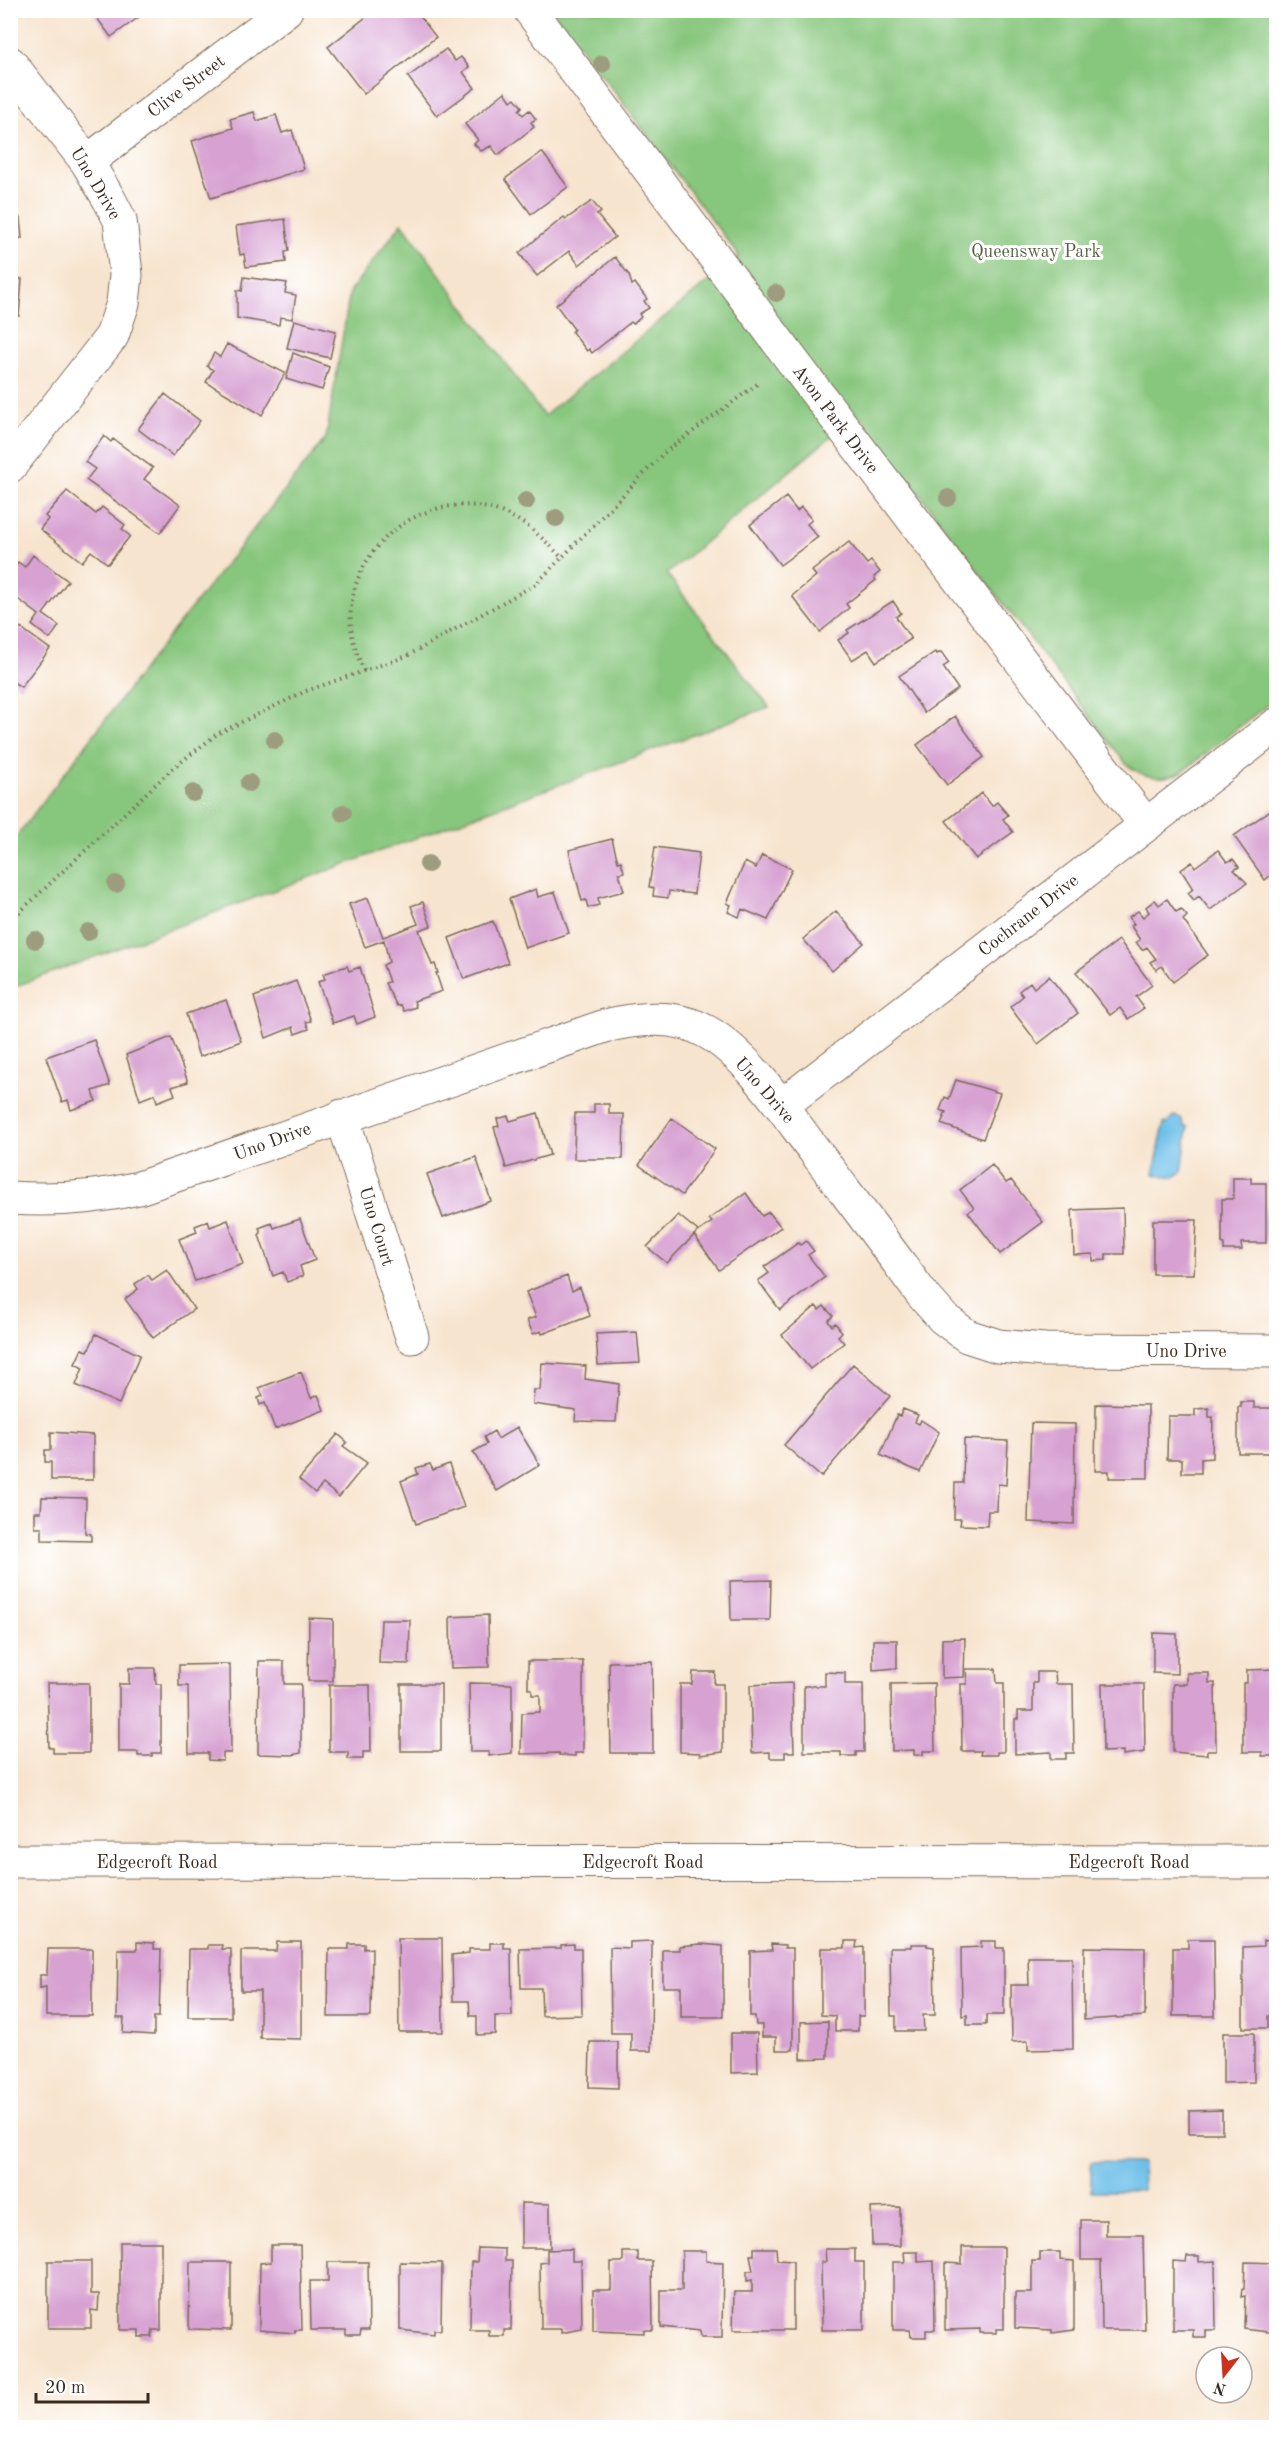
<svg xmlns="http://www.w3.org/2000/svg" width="1287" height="2438" viewBox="0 0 1287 2438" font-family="'Old Standard TT',serif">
<rect width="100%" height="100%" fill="#fff"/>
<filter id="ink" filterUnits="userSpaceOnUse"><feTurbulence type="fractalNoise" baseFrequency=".0167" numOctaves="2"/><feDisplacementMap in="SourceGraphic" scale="12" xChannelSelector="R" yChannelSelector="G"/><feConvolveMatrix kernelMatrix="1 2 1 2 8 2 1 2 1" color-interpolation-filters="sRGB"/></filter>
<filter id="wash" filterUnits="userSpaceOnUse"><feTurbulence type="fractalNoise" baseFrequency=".008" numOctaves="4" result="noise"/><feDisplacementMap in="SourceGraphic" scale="24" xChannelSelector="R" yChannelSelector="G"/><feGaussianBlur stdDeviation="1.35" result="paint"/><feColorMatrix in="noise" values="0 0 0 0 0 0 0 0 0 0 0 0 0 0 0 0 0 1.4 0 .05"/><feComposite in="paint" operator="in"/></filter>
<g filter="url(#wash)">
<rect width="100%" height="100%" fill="#f7e4ce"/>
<path fill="#87c67d" stroke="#61784e" stroke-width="1.5" d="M553,11H1276V698L1182,772C1160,781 1146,779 1127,765L858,414L667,574L769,707L11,988L10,845L158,650L326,438L350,291L402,223L544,416L739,256Z"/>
<path fill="#6ec0e9" stroke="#547584" stroke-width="1.5" d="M1173,1116L1181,1118L1184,1126L1188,1127L1182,1172L1174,1177L1154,1174L1164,1123L1168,1124Z
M1091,2162L1142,2163L1143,2191H1091Z"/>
<g id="blocks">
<path fill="#d7a1d2" d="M91,10H149L111,37Z
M375,10H415L436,37L364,94L328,47Z
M446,49L455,61L461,57L469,67L463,72L475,88L437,116L408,77Z
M505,92L511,101L515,98L522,107L519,110L523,115L529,110L536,119L531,122L534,127L498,155L491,146L481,151L474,144L478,140L465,124Z
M254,112L257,121L276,115L282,133L292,130L304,169L211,198L192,141L233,128L230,119Z
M542,152L568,187L531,214L505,179Z
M592,201L601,212L597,215L615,237L579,265L569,251L537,276L519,253L564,217L566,219Z
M20,218L22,238L10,239V219Z
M285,219L289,251L285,252L286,262L246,267L244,254L240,255L236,226Z
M615,257L629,275L632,285L635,283L647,299L644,301L649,308L639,314L641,317L633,324L631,322L592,353L589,349L587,351L572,332L574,329L556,305Z
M244,277L287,283L285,293L296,295L292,319L280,317L279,325L237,318V290L242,291Z
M10,278L22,279L19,316H10Z
M294,320L336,331L330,358L287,348Z
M227,344L285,373L262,415L206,382L213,370L207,366L214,353L220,357Z
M293,353L329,367L322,390L286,379Z
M165,394L200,421L173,456L138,429Z
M104,436L111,442L113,439L153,468L144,479L180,505L160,533L86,480L95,469L85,462Z
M67,491L96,514L102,507L125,525L122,529L130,536L108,564L91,551L82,562L40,529L48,519L45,516Z
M786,497L797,511L801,507L812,520L807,524L818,537L780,565L750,525Z
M849,542L867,564L871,561L880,572L874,577L876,580L846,604L849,608L820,632L792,596L816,576L812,571Z
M33,555L68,581L43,614L59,626L50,639L32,625L39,615L10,593V588L16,580L10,573L18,562L25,567Z
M893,601L901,613L896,617L911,639L876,662L868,650L852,660L838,640L849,633L847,630Z
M10,620L50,649L21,687L10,680Z
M935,652L937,654L941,652L949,663L943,667L958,689L924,713L899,676Z
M955,716L984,757L947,785L917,745Z
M982,793L992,806L997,802L1008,815L1003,819L1013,832L976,859L946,821Z
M1275,807L1276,871L1265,880L1234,836Z
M612,839L618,862L621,861L624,872L619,873L624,891L598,898L599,905L588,908L586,900L582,901L569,850Z
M655,847L699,853L694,894L669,891L668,898L653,896L654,888L649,887Z
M1218,850L1227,862L1233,859L1239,867L1234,870L1247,883L1210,910L1199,896L1194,900L1188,893L1193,889L1181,870L1192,862L1195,867Z
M762,855L792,869L768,920L742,909L739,917L728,912L731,905L727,903L745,862L756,868Z
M536,889L538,897L555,892L569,933L525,948L509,899Z
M368,898L383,937L418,924L411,906L423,902L431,926L419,930L432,965L435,964L438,973H436L442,991L414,1001L416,1007L404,1011L401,1005L397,1006L385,983L389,982L383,965L389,962L384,940L365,947L349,904Z
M1167,899L1176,912L1181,909L1187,916L1183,920L1208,955L1173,982L1162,966L1156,970L1150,962L1156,959L1147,947L1142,950L1136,942L1140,940L1131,926L1134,924L1129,917L1138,911L1143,917L1149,912L1146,907L1155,900L1159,905Z
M836,911L864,943L832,971L803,939Z
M493,921L508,963L464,979L449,938Z
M1119,940L1152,985L1136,997L1144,1008L1128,1019L1120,1008L1110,1015L1076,972Z
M347,966L349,971L360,967L375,1017L357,1024L354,1016L333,1023L318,982L325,979L323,974Z
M1049,976L1078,1013L1038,1044L1010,1007L1023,996L1019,991L1030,982L1034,988Z
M296,981L311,1021L306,1022L309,1029L295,1034L293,1027L266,1038L254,997Z
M226,1000L241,1041L199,1057L186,1014Z
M171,1037L188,1082L172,1087L175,1095L157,1102L155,1094L140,1100L126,1055Z
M94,1040L110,1085L93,1091L96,1101L71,1110L68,1100L62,1102L46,1057Z
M956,1080L1000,1093L983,1139L941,1124L946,1112L940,1110L945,1097L949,1099Z
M594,1104H609V1114H624L623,1159H574L575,1113H594Z
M538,1113L550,1155L506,1168L494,1127L499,1126L497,1119L508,1116L510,1121Z
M672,1118L715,1149L682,1195L639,1165Z
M476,1157L491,1201L443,1218L427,1174Z
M992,1165L1006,1183L1011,1180L1043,1222L1000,1254L968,1212L974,1208L960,1190Z
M1233,1178H1251V1183H1266V1243H1241L1242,1250H1224V1244L1222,1243V1199H1233Z
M746,1193L762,1216L769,1212L781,1227L719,1270L694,1235L712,1222L709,1219Z
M1123,1208L1124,1254H1106V1260L1093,1261V1254L1074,1255L1072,1210Z
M678,1215L698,1231L667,1263L647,1247Z
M300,1219L315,1260L300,1266L303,1276L287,1282L283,1272L273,1276L259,1235L261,1233L259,1228L272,1223L274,1228Z
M228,1220L243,1264L195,1281L179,1239L197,1232L195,1226L208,1221L210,1227Z
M1153,1220H1197L1194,1274H1153Z
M806,1241L814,1251L808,1255L825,1277L780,1310L758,1281L769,1273L764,1267L798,1243L800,1245Z
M167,1270L194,1309L153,1338L125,1299L138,1289L135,1284L148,1275L152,1280Z
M567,1276L572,1291L580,1287L590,1316L542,1334L541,1331L533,1334L527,1320L536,1317L526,1292Z
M816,1306L819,1310L824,1306L833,1316L828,1321L832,1326L835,1323L842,1332L838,1336L844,1343L810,1369L782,1335Z
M637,1332L640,1363L598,1365L596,1334Z
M96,1334L140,1355L119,1404L76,1385L83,1368L75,1364L82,1349L88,1351Z
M542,1363L586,1366L585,1379L619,1384L616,1422L575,1421L576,1410L533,1404L534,1390H540Z
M853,1364L890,1396L821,1477L784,1445Z
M301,1372L311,1398L318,1395L324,1410L275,1429L265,1403L260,1405L258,1398L263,1396L259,1388Z
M1241,1402H1254V1408H1276V1453H1238V1407H1241Z
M1096,1404L1148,1405V1478H1109V1471H1095Z
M1209,1408V1417H1213L1212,1458L1201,1459V1473H1182V1459H1167L1168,1416H1195V1409Z
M903,1409L918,1415L915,1422L919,1424L921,1420L939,1432L920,1472L880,1455L897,1415L900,1416Z
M1031,1423L1075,1424L1074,1524L1028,1522Z
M517,1427L540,1465L497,1491L473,1452L487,1444L484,1437L494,1431L498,1439Z
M51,1432L93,1435V1480H51V1462H45V1450H51Z
M338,1434L347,1442L343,1446L367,1463L339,1497L323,1484L315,1493L299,1479Z
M964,1439L1008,1441L1006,1485L998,1484L997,1511H988L987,1526L960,1525L961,1519H954L955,1483H963Z
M430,1464L433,1470L449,1464L464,1507L416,1524L401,1481L418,1474L416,1468Z
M42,1497L86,1498L85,1533L91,1534V1541L42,1540V1528H35V1512H41Z
M771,1580L770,1620H731L730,1581Z
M488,1615L489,1667L451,1668L450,1617Z
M309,1618L333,1619V1681H308Z
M381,1620H410L409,1664L379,1663Z
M1153,1633L1177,1634V1674L1153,1673Z
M965,1638L964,1677L942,1678V1639Z
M873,1640H897V1668L873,1670Z
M259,1661H284V1684H301V1753L292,1755L258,1754Z
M528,1661H583V1753H575V1756L559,1755V1753L521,1754L522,1713L540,1712V1695H532V1689H528Z
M652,1661L653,1753H611L609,1662Z
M230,1664L231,1753H223V1761L208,1760V1753H189L188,1686H179V1665Z
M129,1668H155L156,1684H161V1753H152V1756H138V1752H119V1684H129Z
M966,1669H996L997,1683H1004V1752H997V1755H980L981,1751H962L961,1684H967Z
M1276,1669V1756H1262V1752H1243V1683H1247V1670Z
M693,1672H715L714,1684H723V1752L700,1755V1753L680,1752V1684H692Z
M825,1672L845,1673V1684H863L864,1752H856V1756H841V1752H804V1686H825Z
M1037,1672H1055L1056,1684H1073L1074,1753H1066V1759H1051V1752L1015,1754V1719H1018V1711H1033V1683H1037Z
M1187,1673H1209V1683H1215L1216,1751H1207V1755L1173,1752V1684H1187Z
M47,1683H89V1753H53V1748H49Z
M469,1683L512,1684V1753L489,1756V1752H470Z
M792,1683L794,1752H785V1758H770V1752L752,1753L750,1685Z
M934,1683L935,1751H923V1755H914V1750L892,1751L891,1684Z
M401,1684H441V1751H401Z
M1102,1684H1144L1145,1752L1123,1755V1751L1103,1752Z
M329,1685H370L371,1752H363V1759H348V1752H329Z
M398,1938H442L443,2032H399Z
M1188,1939H1214L1215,2016H1173V1948H1188Z
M1276,1940V2016H1268V2028H1243V1947L1263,1946V1941Z
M652,1941L651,2051H631V2033H611L610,1947L630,1948V1942Z
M845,1941H857L856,1948L864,1947V2016H858V2031H835V2016L821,2015V1948H845Z
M981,1941H996V1948H1004V2015H986V2025H967V2015L962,2016L961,1948L981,1947Z
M137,1942L154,1943V1949H161L159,2017H154V2035L123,2033L124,2018H117L118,1950H137Z
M277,1942H301V2039L260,2038V1991H241V1951H276Z
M490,1943H504V1948H511L512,2016H495V2034L477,2035V2016H470L469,2001H453L452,1955L469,1953V1949H490Z
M349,1944H364V1949L372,1948L371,2017H328L329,1949H349Z
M574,1944V1948H581L582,2015L542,2016L541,1988H521L520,1949L561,1948V1945Z
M701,1944L723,1946V2017H681V1987H663V1950H680V1946Z
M771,1944L785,1945V1948H793V2050H776V2037H762V2025H756L755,2016H750V1951L772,1950Z
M911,1944H927V1946L934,1947L935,2015H923L924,2031H896V2016H891L890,1947H911Z
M208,1945H222V1949H231V2017H188L189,1949H208Z
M1084,1947L1145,1948V2016L1084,2020Z
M48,1949H92V2016H46V1987L40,1988V1975H47Z
M1028,1957H1072L1073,2049L1028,2050V2041L1012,2042L1011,1985H1029Z
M828,2021V2058L801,2059V2022Z
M731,2033H757L758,2072L731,2073Z
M1223,2033H1254V2082L1223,2083Z
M590,2042H618V2088L589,2087Z
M1222,2110V2133H1189V2111Z
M521,2203L550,2204V2248H521Z
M900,2207V2246H872L871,2208Z
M1081,2220H1106V2235H1143L1145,2330H1102L1101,2260H1081Z
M120,2242H161V2330H153L152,2337H139V2330H120Z
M271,2245H300L302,2330H295V2333L259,2330L260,2263L271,2262Z
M962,2247H1004V2329H996V2333H980V2329L945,2330V2263L962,2264Z
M478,2248L505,2249V2261H512L511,2330H504V2336H489V2330H470L471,2262H477Z
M754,2248H776L777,2260L793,2261V2330H733L734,2292H752V2280L747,2281V2271H753L750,2255H754Z
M572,2249V2261H581L582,2329L561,2333V2329H541L540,2263L547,2262V2250Z
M825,2249H855V2262H864V2330H822L821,2262H826Z
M682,2251H706V2261L723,2262L722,2337H701L700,2331L661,2327V2290H682Z
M623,2252H638V2261H652L653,2330H644V2333L593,2331V2290H611V2262H623Z
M904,2252H918V2262L934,2261L935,2330H926V2337H911L910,2330H893V2262H905Z
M1040,2252H1060V2260L1074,2261V2330L1052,2333V2330L1015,2328V2293H1032V2261H1040Z
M1187,2256H1199V2262L1215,2261L1216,2330H1206V2337H1193V2330H1173V2261L1186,2262Z
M48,2261H91V2294H99L98,2311L91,2310V2328H48Z
M190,2262H231V2330L189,2329Z
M328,2262H368L369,2330H361L360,2335H346V2330H311L310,2281H328Z
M400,2262L442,2263L441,2330H434V2334L400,2330Z
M1245,2262L1276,2263V2333L1244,2329L1245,2296L1241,2297L1242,2289H1244Z"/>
</g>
</g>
<g filter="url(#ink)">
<use href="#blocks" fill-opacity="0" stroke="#7d6b5c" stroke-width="1.5"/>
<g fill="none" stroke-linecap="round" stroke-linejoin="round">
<g stroke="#7d6b5c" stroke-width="35">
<path id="minor" d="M530,10L791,359L1146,825
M10,63L87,162L109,199L120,220L126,275L123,303L112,336L10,466
M87,162L286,10
M781,1106L1276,725
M342,1116L412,1337
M10,1198C54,1201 96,1198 139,1188L605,1026C639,1018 675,1014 707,1032C749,1056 785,1112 814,1150C850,1198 886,1245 921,1293L943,1318L967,1336L998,1346L1045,1350L1276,1351
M10,1861L1276,1862"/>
</g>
<path stroke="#7d6b5c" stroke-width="4" stroke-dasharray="1.5 4.5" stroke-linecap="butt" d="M364,671C358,657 352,642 351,627C344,546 430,481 506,514C529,524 546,541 563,559
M10,921L172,769L217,734L306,691L407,656L536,584L665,452L760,382"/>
<use href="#minor" stroke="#fff" stroke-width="33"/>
</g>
<g fill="#9e9c7f">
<circle cx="602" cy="64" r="9"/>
<circle cx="776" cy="293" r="9"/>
<circle cx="948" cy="498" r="9"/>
<circle cx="526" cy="501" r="9"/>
<circle cx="556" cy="518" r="9"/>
<circle cx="275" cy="740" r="9"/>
<circle cx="249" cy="783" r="9"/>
<circle cx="193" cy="793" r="9"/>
<circle cx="343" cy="813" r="9"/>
<circle cx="428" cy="864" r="9"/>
<circle cx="116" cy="884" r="9"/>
<circle cx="88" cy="932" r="9"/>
<circle cx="35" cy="940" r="9"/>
</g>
</g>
<g text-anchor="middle" stroke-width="6" stroke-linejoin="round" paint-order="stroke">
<g font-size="18" fill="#3b2a1e" stroke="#fff">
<text transform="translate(186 86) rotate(-37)" y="6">Clive Street</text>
<text transform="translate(96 183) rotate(59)" y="6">Uno Drive</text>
<text transform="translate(836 419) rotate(53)" y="6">Avon Park Drive</text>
<text transform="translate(1028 915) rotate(-38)" y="6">Cochrane Drive</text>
<text transform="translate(765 1090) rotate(49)" y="6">Uno Drive</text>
<text transform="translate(272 1141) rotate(-20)" y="6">Uno Drive</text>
<text transform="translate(377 1226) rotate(73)" y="6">Uno Court</text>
<text x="1186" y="1357">Uno Drive</text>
<text x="157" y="1868">Edgecroft Road</text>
<text x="643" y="1868">Edgecroft Road</text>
<text x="1129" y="1868">Edgecroft Road</text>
</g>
<g font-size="18" fill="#56613f" stroke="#fff">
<text x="1036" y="257">Queensway Park</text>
</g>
</g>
<rect width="1287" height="2438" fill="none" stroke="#fff" stroke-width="36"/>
<g transform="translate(1224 2375) rotate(197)"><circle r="28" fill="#ffffff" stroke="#b1aaa5" stroke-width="1.5"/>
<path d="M0-4.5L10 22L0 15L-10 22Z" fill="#c8321e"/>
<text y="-9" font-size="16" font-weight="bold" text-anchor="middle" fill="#3b2a1e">N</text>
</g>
<path d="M36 2393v9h112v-9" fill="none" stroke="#3b2a1e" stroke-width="3"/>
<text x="45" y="2393" font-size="18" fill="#3b2a1e" stroke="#ffffff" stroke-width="4.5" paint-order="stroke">20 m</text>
</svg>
